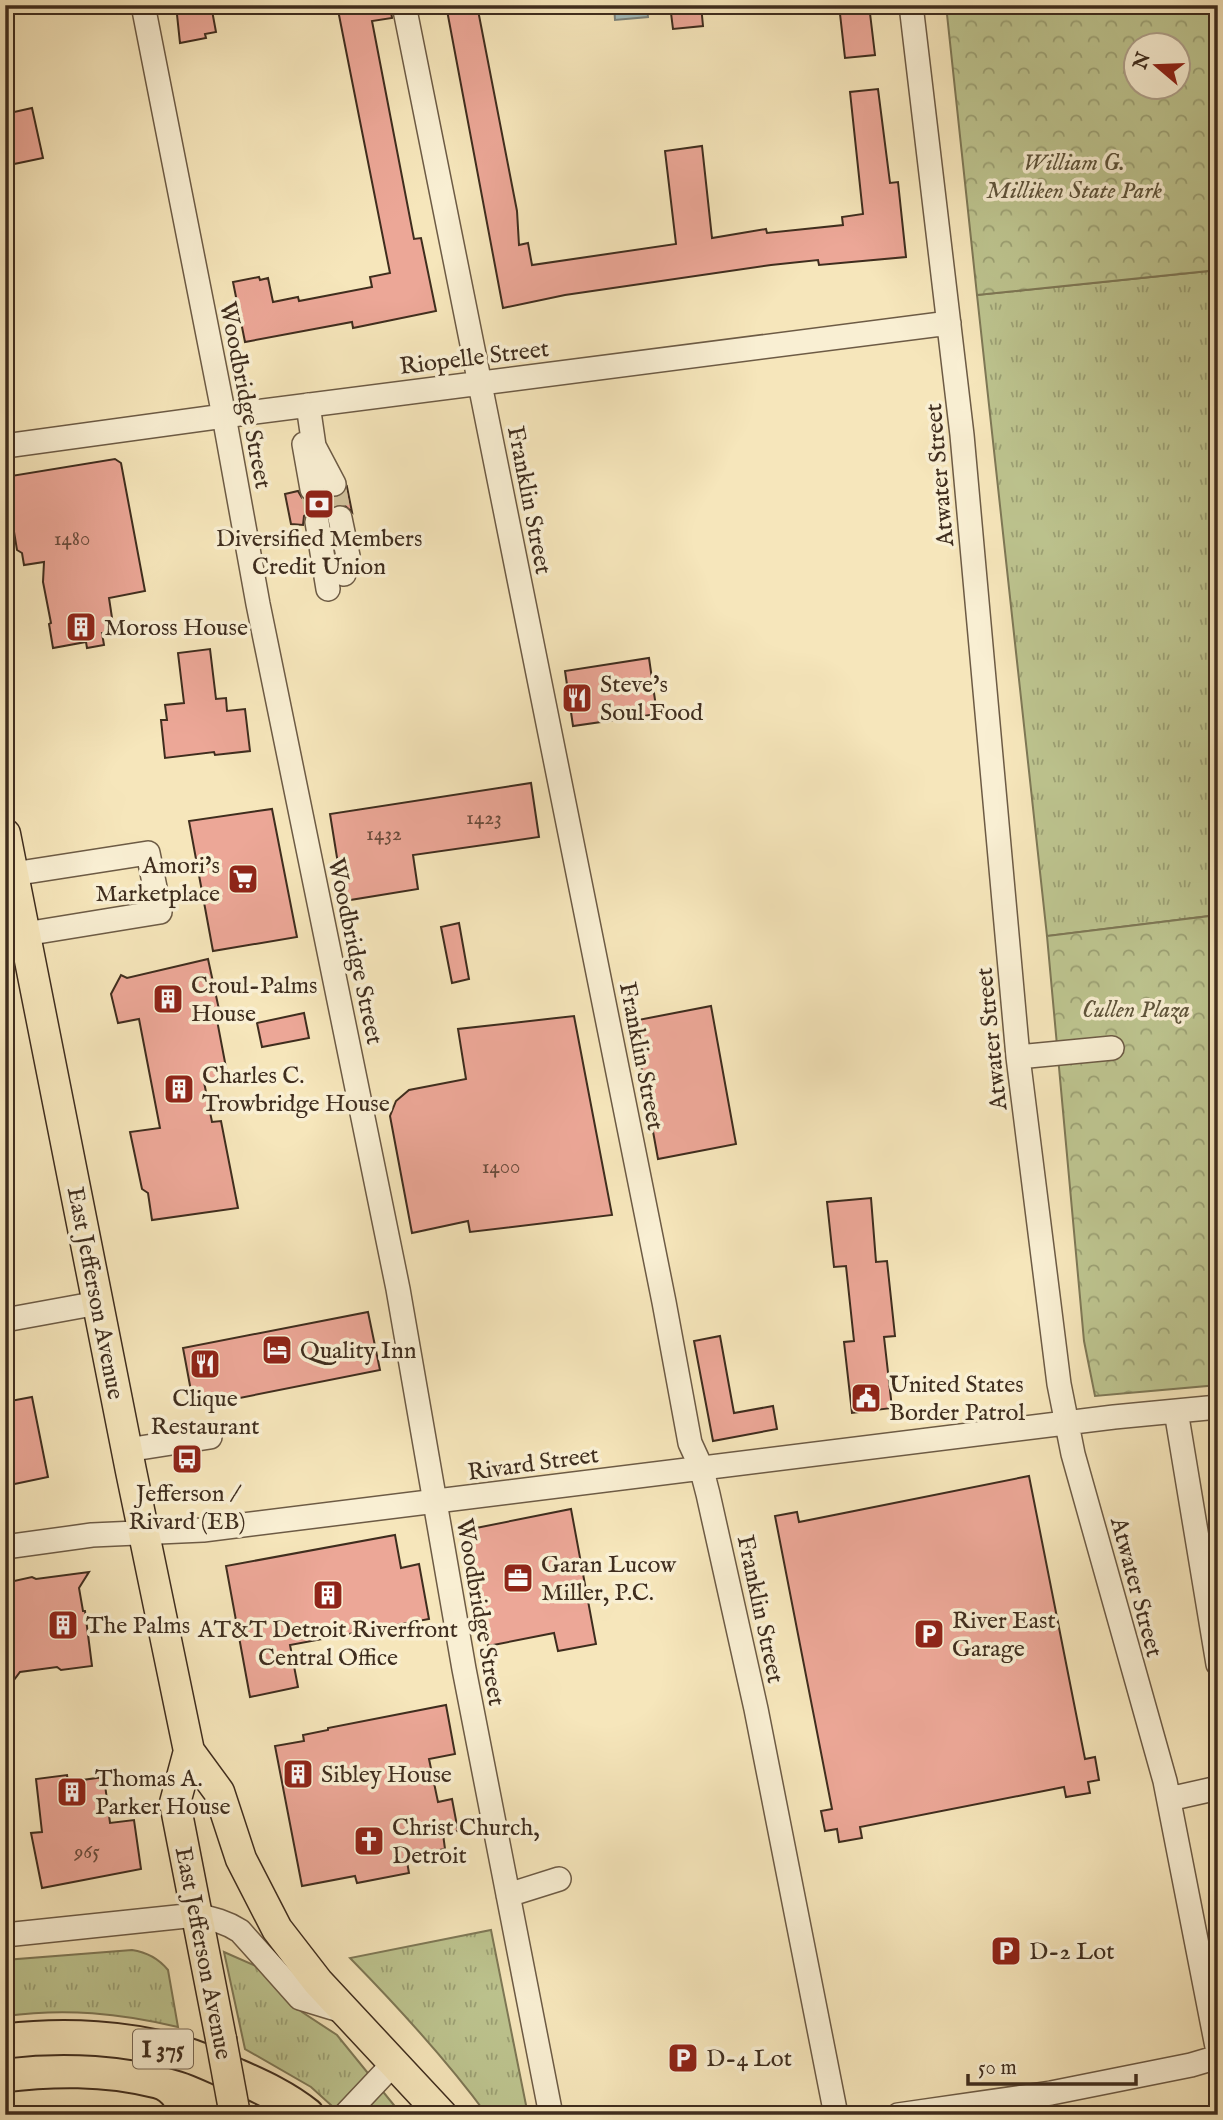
<svg xmlns="http://www.w3.org/2000/svg" width="1223" height="2120" viewBox="0 0 1223 2120" font-family="'IM FELL English',serif">
<defs>
<pattern id="grass-tufts" width="24" height="20" patternUnits="userSpaceOnUse" patternTransform="scale(1.75)"><rect width="24" height="20" fill="#bdc48f"/><path d="M3 7l-1-3M5 7V3M7 7l1-3M15 17l-1-3M17 17v-4M19 17l1-3" fill="none" stroke="#9ba074"/></pattern>
<pattern id="forest-crowns" width="20" height="18" patternUnits="userSpaceOnUse" patternTransform="scale(1.75)"><rect width="20" height="18" fill="#bdc48f"/><path d="M2 6a3 3 0 1 1 6 0M12 15a3 3 0 1 1 6 0" fill="none" stroke="#9ba074"/></pattern>
<pattern id="water-rules" width="6" height="5" patternUnits="userSpaceOnUse" patternTransform="scale(1.75)"><rect width="6" height="5" fill="#a3bcbc"/><path d="M0 2.5h6" fill="none" stroke="#869998"/></pattern>
</defs>
<rect width="100%" height="100%" fill="#f6e6bb"/>
<filter id="stains"><feTurbulence type="fractalNoise" baseFrequency=".00286" numOctaves="4"/><feColorMatrix values="0 0 0 0 .2 0 0 0 0 .09 0 0 0 0 .02 0 0 0 .5 -.17"/></filter>
<radialGradient id="worn" r=".72"><stop offset=".6" stop-color="#630" stop-opacity="0"/><stop offset="1" stop-color="#630" stop-opacity=".3"/></radialGradient>
<path fill="url(#grass-tufts)" stroke="#7e7856" stroke-width="2" d="M1218,270V915L1047,936L977,295Z
M491,1930L528,2115H487C446,2059 398,2007 350,1958Z
M132,1950C146,1952 159,1959 168,1970L178,2027C119,2013 66,2008 5,2016V1960Z
M224,1952L256,1966L302,2012L337,2035L402,2115H342L311,2087L245,2049Z"/>
<path fill="url(#forest-crowns)" stroke="#7e7856" stroke-width="2" fill-rule="evenodd" d="M946,5H1218V270L977,295ZM1136,46H1178V88H1136Z
M1218,915V1385L1095,1396L1084,1341L1047,936Z"/>
<path fill="url(#water-rules)" stroke="#7b837d" stroke-width="2" d="M614,5H655V7L647,8L648,17L615,20Z"/>
<path fill="#eca797" stroke="#3f2d1e" stroke-width="2" d="M176,5H211L216,32L205,34L206,38L180,43Z
M337,5H390L392,18L372,21L414,239L421,238L436,311L353,328L352,322L245,342L233,282L259,277L260,280L268,278L273,302L298,297L299,301L372,287L370,277L390,273Z
M446,5H477L517,211L519,245L528,243L532,265L676,244L665,151L702,146L712,238L766,229L767,233L843,225L842,217L863,214L850,92L878,89L890,183L898,182L906,257L819,265L818,260L771,265L565,295L503,308Z
M670,5H701L703,26L673,29Z
M839,5H869L875,55L845,58Z
M32,108L43,158L14,164L5,125V114Z
M115,459L121,463L145,591L109,598L114,631L102,633L104,645L87,648L86,642L53,648L49,624L51,623L43,582L44,562L24,565L22,553L17,550L5,477Z
M347,487L352,512L344,505H336L327,513L321,509L314,508L304,516L303,525L291,524L285,494L298,491L302,498L314,503L320,500L325,494L333,498L340,497Z
M210,649L216,699L226,698L227,711L245,709L250,751L215,755L214,752L165,758L161,720H167L165,705L184,703L178,653Z
M649,658L657,714L573,726L565,671Z
M531,783L539,837L413,855L418,889L344,901L330,814Z
M272,809L297,937L213,951L189,821Z
M459,923L469,979L452,983L441,927Z
M208,959L220,1014L216,1015L228,1078L204,1082L212,1122L221,1121L238,1208L152,1220L148,1193L142,1189L130,1132L160,1128L139,1019L118,1023L111,994L121,975L127,978Z
M711,1006L736,1144L658,1159L633,1021Z
M304,1013L309,1038L262,1047L257,1023Z
M574,1016L612,1215L470,1232L468,1221L412,1233L390,1116L396,1101L409,1090L466,1079L458,1029Z
M871,1198L876,1262L887,1261L895,1336L884,1337L892,1408L852,1413L844,1342L854,1341L846,1266L834,1267L827,1202Z
M368,1312L380,1370L194,1407L183,1348Z
M720,1336L734,1413L773,1406L777,1429L713,1441L694,1341Z
M32,1397L48,1477L5,1486V1402Z
M1029,1476L1085,1759L1095,1757L1099,1780L1088,1782L1090,1793L1066,1797L1064,1787L860,1827L862,1838L839,1842L837,1829L825,1831L821,1811L832,1809L775,1516L797,1512L799,1522Z
M571,1509L596,1644L558,1651L554,1633L488,1646L466,1530Z
M395,1535L401,1568L419,1564L429,1619L290,1645L298,1687L250,1697L226,1566Z
M89,1572L79,1588L83,1611H85L92,1666L61,1670L57,1667L20,1672L5,1692V1583L32,1577L36,1579Z
M446,1705L455,1754L429,1759L438,1802L452,1799L458,1831L443,1834L445,1849L406,1856L409,1873L357,1883L355,1876L302,1886L275,1746L304,1741L303,1735L328,1730V1728Z
M67,1775L68,1782L104,1777L110,1823L134,1820L141,1869L42,1888L31,1833L42,1832L36,1779Z"/>
<g fill="none" stroke-linecap="round" stroke-linejoin="round">
<path stroke="#d1c19c" stroke-width="23" stroke-dasharray="23 11" stroke-linecap="butt" d="M334,484L340,518
M312,489L317,522"/>
<g stroke="#6d5b45" stroke-width="26">
<path id="minor" d="M143,5L224,416L258,604L398,1289L464,1669L551,2115
M404,5L664,1302L690,1443L701,1467L708,1494L756,1709L836,2115
M911,5L962,435L1018,1057L1059,1384L1073,1454L1165,1781L1218,2052
M308,405L314,446L334,484
M304,444L312,489
M5,446L224,416L949,323
M340,518L348,556L344,574
M317,522L328,589
M13,874L148,853L160,912L25,934
M1018,1057L1112,1048
M5,1320L98,1303
M1176,1411L1218,1664
M127,1450L210,1437
M5,1547L92,1535L203,1530L1114,1417L1218,1407
M1169,1799L1218,1788
M508,1895L559,1879
M5,1935L196,1915C213,1919 226,1922 240,1931L300,1998L346,2012
M345,2115L394,2063
M898,2115L1051,2093L1191,2065L1218,2057"/>
</g>
<g stroke="#3f2d1e" stroke-width="33">
<path id="major" d="M5,834L131,1471L189,1751L219,1792L241,1859L277,1929L318,1982L442,2115
M189,1751L175,1803L221,2039"/>
</g>
<g stroke="#3f2d1e" stroke-width="37">
<path id="highway" d="M5,2041C64,2034 130,2037 187,2055C204,2060 220,2069 237,2076C262,2087 286,2098 307,2115
M5,2110C54,2104 101,2103 149,2115"/>
</g>
<use href="#minor" stroke="#f9efd3" stroke-width="23"/>
<use href="#major" stroke="#f6e6bb" stroke-width="30"/>
<use href="#highway" stroke="#f6e6bb" stroke-width="33"/>
<g stroke="#3f2d1e" stroke-width="33" stroke-linecap="butt">
<path id="major-bridge" d="M221,2039L235,2115"/>
</g>
<use href="#major-bridge" stroke="#f6e6bb" stroke-width="30"/>
</g>
<defs>
<g id="bank-square" transform="scale(1.575)"><rect x="-9" y="-9" width="18" height="18" rx="4" fill="#8f2418" stroke="#f9efd3"/><path d="M-6-4H6V4H-6ZM0-2.3a2.3 2.3 0 1 0 0 4.6a2.3 2.3 0 1 0 0-4.6Z" fill="#fff"/></g>
<g id="building-square" transform="scale(1.575)"><rect x="-9" y="-9" width="18" height="18" rx="4" fill="#8f2418" stroke="#f9efd3"/><path d="M-4-6H4V6H1V3H-1V6H-4ZM-2.5-4.3h1.7v1.8h-1.7ZM.8-4.3h1.7v1.8H.8ZM-2.5-1h1.7V.8h-1.7ZM.8-1h1.7V.8H.8Z" fill="#fff"/></g>
<g id="restaurant-square" transform="scale(1.575)"><rect x="-9" y="-9" width="18" height="18" rx="4" fill="#8f2418" stroke="#f9efd3"/><path d="M-5-6h1v4h1v-4h1v4h1v-4h1v5L-1.5 .5V6h-2V.5L-5-1ZM5-6V6H3V1.5H1.5Q1.5-4 5-6Z" fill="#fff"/></g>
<g id="supermarket-square" transform="scale(1.575)"><rect x="-9" y="-9" width="18" height="18" rx="4" fill="#8f2418" stroke="#f9efd3"/><path d="M-6-5.5h2.5l.6 2H6L4.5 2H-2.5L-4.4-4H-6ZM-1.5 3.2a1.3 1.3 0 1 0 .1 0ZM3 3.2a1.3 1.3 0 1 0 .1 0Z" fill="#fff"/></g>
<g id="hotel-square" transform="scale(1.575)"><rect x="-9" y="-9" width="18" height="18" rx="4" fill="#8f2418" stroke="#f9efd3"/><path d="M-6-4.5h1.5V1H6V5H4.5V3h-9V5H-6ZM-4 0a1.8 1.8 0 1 1 3.6 0ZM.5 0V-2.5h3Q6-2.5 6 0Z" fill="#fff"/></g>
<g id="civic-square" transform="scale(1.575)"><rect x="-9" y="-9" width="18" height="18" rx="4" fill="#8f2418" stroke="#f9efd3"/><path d="M-.6-6.5H3V-4.5H.6V-3L4-1V1h2V6H-6V1h2V-1L-.6-3ZM-1.2 2.5V6h2.4V2.5Z" fill="#fff"/></g>
<g id="bus-square" transform="scale(1.575)"><rect x="-9" y="-9" width="18" height="18" rx="4" fill="#8f2418" stroke="#f9efd3"/><path d="M-5-6H5V4H4V6H2V4H-2V6H-4V4H-5ZM-3.5-4V0h7V-4ZM-3.5 1.2v1.5H-2V1.2ZM2 1.2v1.5H3.5V1.2Z" fill="#fff"/></g>
<g id="office-square" transform="scale(1.575)"><rect x="-9" y="-9" width="18" height="18" rx="4" fill="#8f2418" stroke="#f9efd3"/><path d="M-6-3h4V-5.5h4V-3h4V5H-6ZM-1-4.5V-3h2v-1.5ZM-6 0V1H6V0Z" fill="#fff"/></g>
<g id="parking-square" transform="scale(1.575)"><rect x="-9" y="-9" width="18" height="18" rx="4" fill="#8f2418" stroke="#f9efd3"/><path d="M-3.5-5.5H1a3.5 3.5 0 0 1 0 7H-1V5.5H-3.5ZM-1-3.4V-.6H.8a1.4 1.4 0 0 0 0-2.8Z" fill="#fff"/></g>
<g id="church-square" transform="scale(1.575)"><rect x="-9" y="-9" width="18" height="18" rx="4" fill="#8f2418" stroke="#f9efd3"/><path d="M-1.2-6h2.4v3.5h3.3v2.4h-3.3V6h-2.4V-.1h-3.3v-2.4h3.3Z" fill="#fff"/></g>
</defs>
<g fill-rule="evenodd">
<use href="#bank-square" x="319" y="504"/>
<use href="#building-square" x="81" y="627"/>
<use href="#restaurant-square" x="577" y="698"/>
<use href="#supermarket-square" x="243" y="879"/>
<use href="#building-square" x="168" y="999"/>
<use href="#building-square" x="179" y="1089"/>
<use href="#hotel-square" x="277" y="1350"/>
<use href="#restaurant-square" x="205" y="1364"/>
<use href="#civic-square" x="866" y="1398"/>
<use href="#bus-square" x="187" y="1459"/>
<use href="#office-square" x="518" y="1578"/>
<use href="#building-square" x="328" y="1595"/>
<use href="#building-square" x="63" y="1625"/>
<use href="#parking-square" x="929" y="1634"/>
<use href="#building-square" x="298" y="1774"/>
<use href="#building-square" x="72" y="1792"/>
<use href="#church-square" x="369" y="1841"/>
<use href="#parking-square" x="1006" y="1951"/>
<use href="#parking-square" x="683" y="2058"/>
</g>
<g text-anchor="middle" stroke-width="7" stroke-linejoin="round" paint-order="stroke">
<g font-size="21" fill="#6a4c3c">
<text x="72" y="545">1480</text>
<text x="484" y="824">1423</text>
<text x="384" y="840">1432</text>
<text x="501" y="1173">1400</text>
<text x="87" y="1858">965</text>
</g>
<rect fill="#f9efd3" stroke="#776754" stroke-width="2" x="133" y="2029.5" width="60" height="39" rx="5"/>
<g font-size="23" font-weight="bold" fill="#3f2d1e">
<text x="163" y="2057">I 375</text>
</g>
<g font-size="24" font-style="italic" fill="#5e533a" stroke="#f9efd3">
<text x="1074" y="170">William G.<tspan x="1074" dy="28">Milliken State Park</tspan></text>
<text x="1136" y="1017">Cullen Plaza</text>
</g>
<g font-size="24" fill="#3f2d1e" stroke="#f9efd3">
<text transform="translate(474 357) rotate(-7)" y="8">Riopelle Street</text>
<text transform="translate(246 395) rotate(79)" y="8">Woodbridge Street</text>
<text transform="translate(939 475) rotate(-95)" y="8">Atwater Street</text>
<text transform="translate(530 500) rotate(79)" y="8">Franklin Street</text>
<text transform="translate(356 951) rotate(78)" y="8">Woodbridge Street</text>
<text transform="translate(991 1039) rotate(-96)" y="8">Atwater Street</text>
<text transform="translate(642 1056) rotate(79)" y="8">Franklin Street</text>
<text transform="translate(96 1293) rotate(79)" y="8">East Jefferson Avenue</text>
<text transform="translate(533 1463) rotate(-8)" y="8">Rivard Street</text>
<text transform="translate(1137 1587) rotate(75)" y="8">Atwater Street</text>
<text transform="translate(761 1609) rotate(78)" y="8">Franklin Street</text>
<text transform="translate(481 1612) rotate(80)" y="8">Woodbridge Street</text>
<text transform="translate(204 1953) rotate(79)" y="8">East Jefferson Avenue</text>
</g>
<g font-size="24" fill="#3f2d1e" stroke="#f9efd3" text-anchor="start">
<text x="319" y="546" text-anchor="middle">Diversified Members<tspan x="319" dy="28">Credit Union</tspan></text>
<text x="104" y="635">Moross House</text>
<text x="600" y="692">Steve's<tspan x="600" dy="28">Soul Food</tspan></text>
<text x="220" y="873" text-anchor="end">Amori's<tspan x="220" dy="28">Marketplace</tspan></text>
<text x="191" y="993">Croul-Palms<tspan x="191" dy="28">House</tspan></text>
<text x="202" y="1083">Charles C.<tspan x="202" dy="28">Trowbridge House</tspan></text>
<text x="300" y="1358">Quality Inn</text>
<text x="889" y="1392">United States<tspan x="889" dy="28">Border Patrol</tspan></text>
<text x="205" y="1406" text-anchor="middle">Clique<tspan x="205" dy="28">Restaurant</tspan></text>
<text x="187" y="1501" text-anchor="middle">Jefferson /<tspan x="187" dy="28">Rivard (EB)</tspan></text>
<text x="541" y="1572">Garan Lucow<tspan x="541" dy="28">Miller, P.C.</tspan></text>
<text x="952" y="1628">River East<tspan x="952" dy="28">Garage</tspan></text>
<text x="86" y="1633">The Palms</text>
<text x="328" y="1637" text-anchor="middle">AT&amp;T Detroit Riverfront<tspan x="328" dy="28">Central Office</tspan></text>
<text x="321" y="1782">Sibley House</text>
<text x="95" y="1786">Thomas A.<tspan x="95" dy="28">Parker House</tspan></text>
<text x="392" y="1835">Christ Church,<tspan x="392" dy="28">Detroit</tspan></text>
<text x="1029" y="1959">D-2 Lot</text>
<text x="706" y="2066">D-4 Lot</text>
</g>
</g>
<rect width="1223" height="2120" fill="none" stroke="#f6e6bb" stroke-width="28"/>
<rect x="7" y="7" width="1209" height="2106" fill="none" stroke="#3f2d1e" stroke-width="3.5"/>
<rect x="14" y="14" width="1195" height="2092" fill="none" stroke="#3f2d1e" stroke-width="2"/>
<g transform="translate(1157 66) rotate(289)"><circle r="33" fill="#f9efd3" stroke="#afa18b" stroke-width="2"/>
<path d="M0-5L12 26L0 18L-12 26Z" fill="#8f2418"/>
<text y="-10" font-size="19" font-weight="bold" text-anchor="middle" fill="#3f2d1e">N</text>
</g>
<path d="M968 2074v10h168v-10" fill="none" stroke="#3f2d1e" stroke-width="3.5"/>
<text x="978" y="2074" font-size="21" fill="#3f2d1e" stroke="#f9efd3" stroke-width="5" paint-order="stroke">50 m</text>
<rect width="100%" height="100%" filter="url(#stains)"/>
<rect width="100%" height="100%" fill="url(#worn)"/>
</svg>
